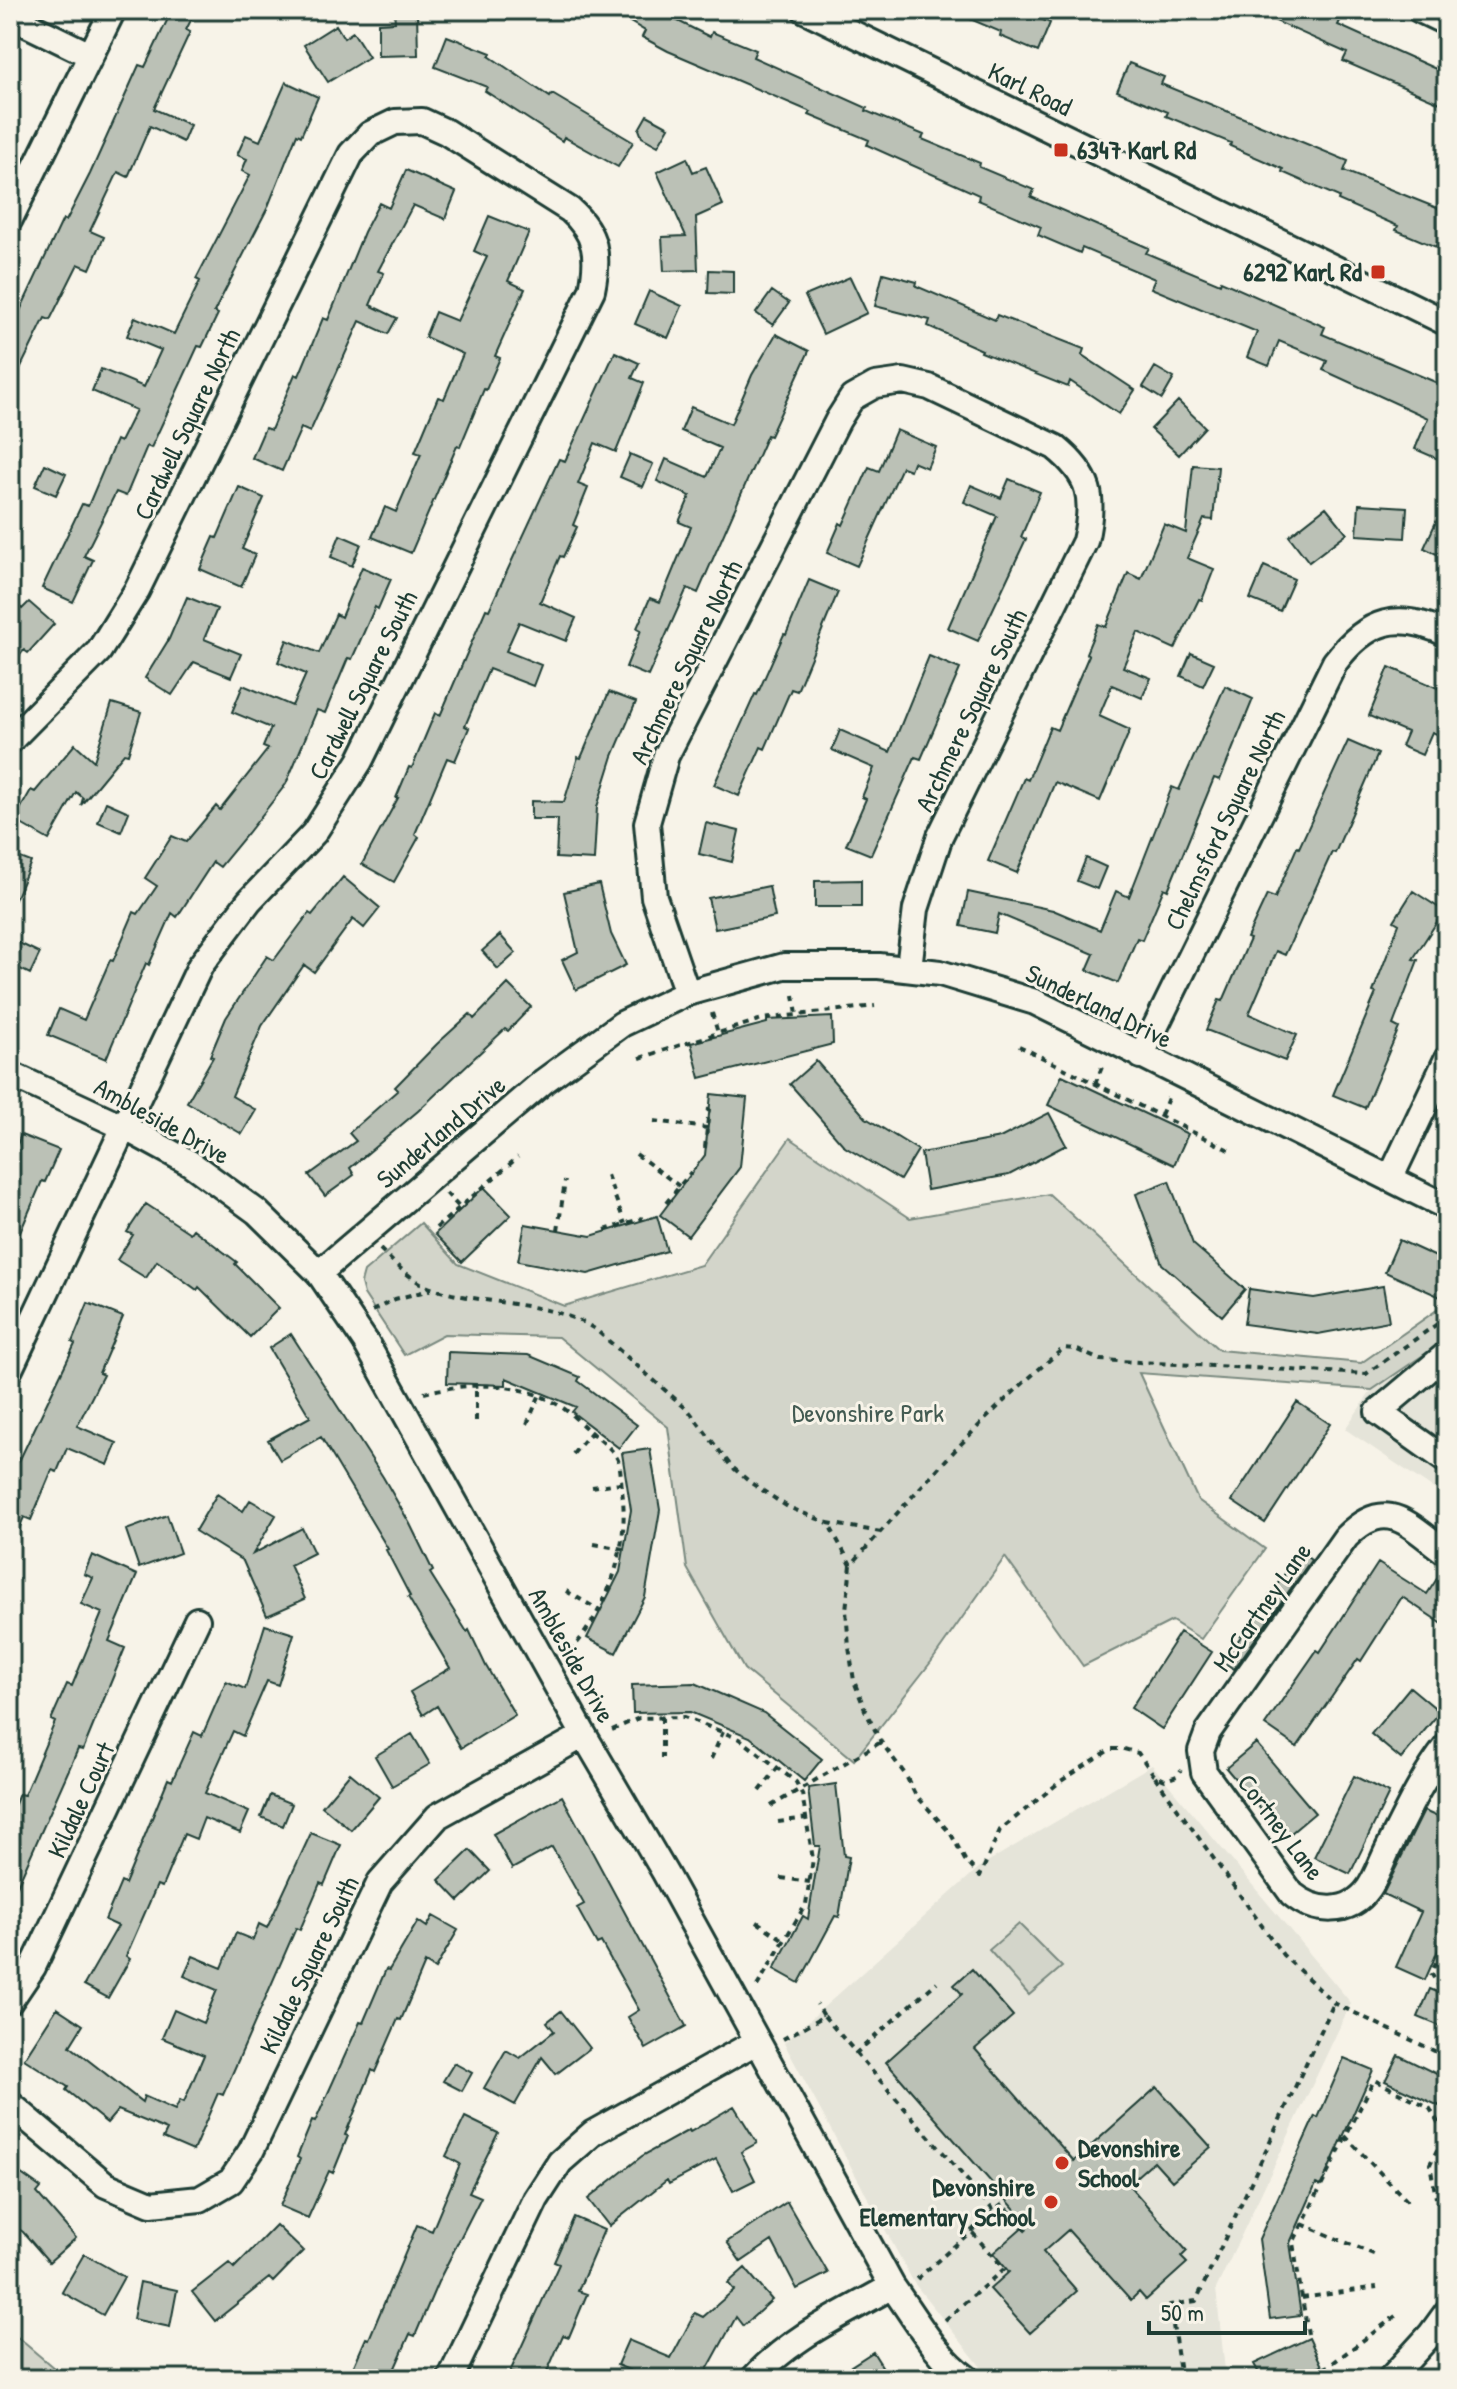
<svg xmlns="http://www.w3.org/2000/svg" width="1457" height="2389" viewBox="0 0 1457 2389" font-family="'Patrick Hand',sans-serif">
<rect width="100%" height="100%" fill="#f7f3e8"/>
<filter id="ink" filterUnits="userSpaceOnUse"><feTurbulence type="fractalNoise" baseFrequency=".0125" numOctaves="2"/><feDisplacementMap in="SourceGraphic" scale="16" xChannelSelector="R" yChannelSelector="G"/><feConvolveMatrix kernelMatrix="1 2 1 2 8 2 1 2 1" color-interpolation-filters="sRGB"/></filter>
<g filter="url(#ink)">
<path fill="#e5e4d9" d="M1447,1339V1498L1345,1429L1372,1390Z
M1152,1765L1351,2003L1216,2289L1226,2379H1003L986,2373L914,2283L784,2043L982,1865Z"/>
<path fill="#d3d5ca" stroke="#79897f" stroke-width="2" d="M790,1138L910,1218L1049,1194L1219,1350L1361,1363L1447,1303V1339L1372,1390L1139,1373L1198,1500L1265,1549L1201,1639L1172,1621L1083,1666L1005,1557L931,1662L854,1760L744,1669L687,1568L668,1427L558,1337L444,1334L404,1355L364,1294L361,1283L364,1272L421,1223L458,1264L564,1306L701,1265Z
M1019,1924L1062,1967L1029,1995L989,1950Z
M10,2331L67,2379H10Z"/>
<path fill="#bbc1b6" stroke="#1f3d34" stroke-width="2" d="M172,10H196L186,30L190,32L154,109L190,125L183,142L150,126L128,177L118,172L90,231L104,237L90,269L78,264L50,320L45,318L10,389V332L63,219L66,221L90,174L139,65L145,67Z
M610,10H656L710,37L712,32L756,50L753,57L867,108L866,111L924,135L922,139L980,163L979,167L1034,190L1031,197L1149,248L1146,253L1220,284L1221,281L1325,327L1322,334L1447,387V437L1438,459L1415,449L1428,418L1323,370L1327,361L1279,341L1269,366L1247,357L1257,332L1151,288L1155,279L1082,248L1080,253L1038,235L1041,227L978,200L979,195L867,145L869,140L809,115L811,112L668,51L642,37L645,31Z
M949,10H1020L1050,23L1038,52L1000,36L1001,32Z
M1251,10H1314L1340,21L1338,25L1447,74V106L1343,61L1347,53Z
M394,11H417L418,55L378,56V23L395,22Z
M336,25L344,38L353,32L369,57L328,82L304,45Z
M447,36L491,53L489,56L550,97L552,94L633,142L618,167L564,137L562,141L485,91L487,87L435,67Z
M1129,63L1164,77L1161,84L1348,161L1344,171L1447,212V220L1436,247L1396,230L1398,226L1338,200L1339,197L1282,172L1283,169L1230,146L1231,143L1166,116L1168,112L1117,91Z
M286,82L318,97L301,136L297,134L267,209L214,312L218,314L202,347L198,346L151,448L147,446L126,496L116,492L84,556L93,560L73,602L42,588L82,504L88,506L116,440L120,442L136,410L92,391L101,369L144,387L161,350L127,336L135,317L174,334L200,281L196,279L250,175L242,171L247,159L237,155L246,135L260,141Z
M647,115L669,127L658,146L642,137L639,129Z
M687,158L693,172L706,167L723,205L696,217L698,270L664,271L662,237L686,236L657,172Z
M406,170L456,192L445,219L413,205L378,271L384,273L370,305L397,318L388,334L360,321L310,432L301,428L282,471L252,458L265,428L271,430L295,374L299,376L323,318L328,320L364,232L379,203L389,208Z
M489,216L529,232L508,281L525,289L495,356L500,358L486,390L484,389L460,447L457,446L411,553L372,537L385,507L396,512L421,454L415,452L438,397L444,399L463,354L425,337L435,312L457,321L487,257L474,251Z
M709,270L733,271V294L708,293Z
M883,273L917,282L916,286L995,320L997,315L1084,349L1082,355L1135,390L1119,414L1070,381L1068,387L981,352L982,350L928,326L930,320L875,306Z
M850,277L867,313L823,334L805,296Z
M649,291L682,306L668,338L635,324Z
M772,291L789,303L773,325L756,313Z
M776,334L809,351L770,436L767,435L698,593L687,588L648,676L626,667L641,630L637,628L650,598L660,602L691,527L679,522L690,496L657,481L666,459L707,477L720,448L681,431L691,407L731,424L752,375Z
M615,352L639,363L632,378L644,383L616,452L595,443L578,484L588,488L573,525L577,527L563,557L560,556L540,602L576,618L566,641L519,622L506,651L541,665L533,686L489,669L465,726L469,728L455,761L447,758L415,834L419,837L394,882L362,864L398,798H396L409,767L412,768L435,713L440,716L486,609L489,610L559,459L565,461Z
M1155,367L1174,378L1162,399L1143,387Z
M1178,401L1205,427L1179,455L1151,429Z
M896,430L936,447L927,468L913,462L910,470L902,467L857,566L827,553L840,523L843,525L869,467L879,471Z
M630,454L653,464L643,487L620,477Z
M45,464L66,474L56,495L35,486Z
M1193,465L1218,467L1213,520L1204,519L1187,558L1214,569L1202,600L1199,599L1175,649L1138,632L1123,667L1151,678L1142,698L1112,685L1099,716L1130,730L1100,801L1055,782L1017,873L988,861L1024,778L1028,780L1050,727L1057,730L1089,655L1086,653L1098,624L1106,627L1128,573L1141,579L1164,524L1186,533Z
M1009,479L1040,492L1021,537L1026,539L978,641L948,628L997,516L964,502L971,485L1001,498Z
M239,487L264,498L242,549L255,555L241,587L200,569L214,537L217,538Z
M1447,498V559L1424,548Z
M1359,504L1407,507L1405,538L1357,535Z
M1326,507L1347,533L1309,562L1289,536Z
M340,535L361,544L352,566L331,557Z
M1264,566L1294,579L1280,611L1250,599Z
M362,567L391,579L378,609L375,607L352,659L348,658L325,713L317,710L286,784L248,833L220,867L213,862L177,917L172,913L149,965L146,963L106,1059L48,1035L59,1009L84,1020L110,960L113,961L134,912L138,914L157,886L145,878L172,836L186,842L216,806L220,810L268,749L263,747L271,728L232,712L243,685L292,706L306,674L278,662L287,640L319,653L336,614L341,617Z
M809,580L838,592L797,691L791,689L765,749L761,747L739,796L714,785L755,694L757,695L784,634L786,635Z
M187,597L217,609L204,639L241,654L231,677L194,662L172,695L145,678L169,639Z
M10,598L22,609L29,602L54,624L28,653L24,650L10,667Z
M1191,653L1214,663L1203,686L1181,676Z
M929,656L960,669L921,759L915,757L871,855L846,845L866,799L862,797L874,768L832,750L840,730L890,752Z
M1389,667L1447,692V738L1432,732L1422,755L1401,746L1407,732L1369,716Z
M1225,686L1253,699L1220,780L1214,778L1168,890L1164,888L1142,940L1137,938L1118,983L1087,970L1094,954L999,914L995,933L961,926L968,892L1053,910L1100,930L1116,891L1129,897L1172,787L1179,790Z
M609,692L636,702L613,756L597,807L594,860L556,858L558,819H531V801L564,802L578,757L581,758Z
M112,703L141,712L128,754L124,753L81,805L83,798L76,792L49,840L14,820L31,790L35,792L75,744L94,761Z
M1348,741L1378,754L1335,853L1332,852L1285,955L1276,951L1249,1014L1297,1035L1285,1061L1206,1030L1219,1000L1223,1001L1250,939L1247,938L1267,895L1275,898L1297,847L1299,848Z
M106,802L129,812L121,832L98,822Z
M706,823L739,831L732,862L699,854Z
M10,854L31,862L10,911Z
M1086,858L1106,867L1097,889L1077,881Z
M343,877L380,908L364,928L353,919L314,972L304,965L262,1026L232,1096L256,1110L242,1134L187,1102L213,1057L210,1056L226,1018L267,956L274,960L309,913L312,915Z
M861,880V907H815V881Z
M599,884L611,934L626,965L576,990L562,960L578,952L564,892Z
M769,886L775,917L715,929L708,898Z
M1413,891L1444,911L1413,959L1418,960L1393,1025L1399,1028L1365,1108L1333,1095L1376,993L1373,992L1399,924L1394,921Z
M500,935L516,953L498,969L482,951Z
M19,943L40,953L30,974L10,964Z
M508,984L531,1007L508,1031L505,1029L418,1111L350,1168L354,1175L325,1196L309,1175L356,1141L349,1133L398,1090L395,1087L437,1044L470,1014L474,1019Z
M832,1017L833,1044L700,1078L691,1043L767,1023V1020Z
M816,1061L866,1118L918,1150L900,1180L845,1147L790,1084Z
M1062,1075L1188,1134L1174,1165L1048,1105Z
M711,1094L747,1098L740,1167L688,1236L660,1215L705,1155Z
M1049,1113L1066,1145L1009,1175L927,1190L921,1153L1000,1138Z
M21,1135L59,1150L45,1182L42,1181L10,1256V1161Z
M1169,1181L1193,1244L1245,1289L1222,1316L1162,1264L1136,1194Z
M484,1187L511,1215L462,1262L435,1234Z
M146,1204L190,1233L193,1229L237,1262L235,1264L279,1308L250,1337L199,1287L197,1290L157,1261L146,1278L117,1260L133,1235L127,1232Z
M657,1216L667,1251L588,1274L518,1261L525,1224L591,1236Z
M1399,1240L1447,1262V1300L1385,1272Z
M1383,1286L1389,1321L1318,1334L1244,1324L1249,1289L1314,1298Z
M88,1303L123,1317L99,1373L103,1375L77,1426L117,1443L108,1465L67,1448L57,1472L52,1470L31,1520L24,1517L10,1550V1480L75,1344L72,1342Z
M291,1334L383,1477L410,1524L433,1571L430,1573L467,1632L469,1630L486,1666L515,1715L461,1748L437,1706L423,1715L410,1692L450,1668L408,1597L410,1596L386,1550L388,1549L321,1437L280,1460L268,1440L310,1417L269,1348Z
M448,1352L528,1355L580,1377L578,1381L637,1425L619,1448L572,1412L576,1407L506,1378V1385L447,1383Z
M1297,1402L1330,1424L1265,1523L1232,1501Z
M650,1449L660,1510L645,1597L616,1653L587,1638L620,1572L631,1510L622,1453Z
M217,1494L243,1511L250,1500L276,1515L253,1554L302,1528L314,1553L290,1565L305,1599L267,1616L243,1561L195,1531Z
M167,1515L180,1553L139,1568L126,1530Z
M1300,1552L1311,1560L1234,1669L1223,1662Z
M92,1555L137,1575L109,1641L125,1648L83,1750L78,1749L10,1902V1816L19,1794L24,1795L55,1722L51,1720L67,1684L72,1686L102,1613L81,1604L93,1578L84,1574Z
M1378,1563L1427,1594L1444,1568H1447V1627L1402,1597L1361,1661L1358,1659L1297,1747L1265,1725L1317,1650L1320,1652Z
M265,1625L294,1634L278,1685L267,1681L243,1736L233,1731L205,1793L249,1812L240,1833L204,1818L196,1839L184,1834L162,1887L157,1885L126,1956L130,1959L108,1998L84,1985L118,1926L105,1920L121,1882L125,1884L168,1779L172,1781L194,1732L202,1736L226,1681L245,1689Z
M1180,1632L1212,1652L1162,1729L1131,1708Z
M695,1683L764,1713L822,1759L804,1781L750,1737L690,1712L633,1713L632,1685Z
M1410,1687L1440,1712L1401,1759L1371,1734Z
M412,1734L430,1764L392,1786L375,1756Z
M1256,1743L1315,1813L1285,1838L1226,1768Z
M350,1773L379,1797L351,1830L322,1806Z
M1354,1776L1389,1793L1350,1874L1314,1857Z
M836,1784L844,1856L849,1857L839,1917L835,1916L799,1983L774,1969L803,1916L808,1919L820,1846H815L808,1788Z
M270,1795L292,1804L283,1826L261,1817Z
M562,1796L686,2026L646,2049L628,2017L639,2010L601,1942L597,1944L577,1908L584,1904L552,1847L512,1869L493,1834Z
M1424,1811L1447,1821V1930L1425,1980L1396,1967L1421,1912L1383,1894Z
M311,1833L341,1845L324,1885L320,1883L300,1930L296,1928L223,2095L218,2093L193,2151L163,2138L167,2130L118,2110L107,2123L66,2090L68,2087L24,2059L57,2008L83,2025L70,2046L142,2102L144,2096L175,2110L180,2100L184,2102L204,2055L162,2038L174,2010L203,2023L217,1990L184,1976L193,1956L222,1968L236,1933L253,1940L259,1924L267,1928Z
M470,1850L490,1871L459,1901L439,1880Z
M433,1916L458,1930L435,1969L425,1963L401,2020L398,2019L375,2072L372,2070L345,2135L348,2136L333,2173L329,2171L308,2218L280,2206L300,2159L297,2157L312,2121L315,2122L360,2022L363,2023L386,1969L389,1970L418,1921L427,1927Z
M972,1969L1013,2016L975,2049L1074,2161L1157,2087L1211,2147L1172,2181L1154,2161L1128,2184L1187,2251L1181,2257L1187,2263L1146,2300L1139,2292L1131,2300L1068,2230L1043,2252L1077,2291L1030,2333L990,2289L1009,2272L993,2253L1027,2223L886,2062L962,1994L954,1985Z
M1430,1989L1447,1996V2029L1418,2017Z
M561,2011L590,2048L556,2074L542,2057L515,2105L484,2088L506,2050L520,2058L554,2031L547,2022Z
M1398,2055L1447,2079V2091L1439,2106L1385,2081Z
M1344,2058L1373,2070L1321,2186L1316,2184L1290,2243L1301,2315L1270,2319L1259,2239L1315,2116L1318,2118Z
M454,2063L472,2073L462,2091L443,2081Z
M734,2106L757,2143L741,2152L755,2180L733,2191L716,2159L669,2184L667,2180L609,2226L588,2199L642,2156L689,2130L690,2132Z
M465,2117L498,2133L469,2192L481,2197L438,2282L415,2336L410,2334L390,2379H374L352,2370L366,2338L369,2339L417,2225L432,2231L460,2164L446,2156Z
M10,2166L41,2188L37,2193L76,2238L49,2262L23,2232L10,2223Z
M787,2202L828,2273L797,2289L772,2241L741,2262L727,2242Z
M574,2217L604,2230L578,2291L587,2294L569,2337L563,2335L544,2379H526L510,2372L559,2264L554,2262Z
M276,2225L303,2251L273,2282L269,2278L215,2321L192,2292L229,2263L234,2268Z
M84,2254L124,2277L103,2315L62,2292Z
M745,2268L772,2300L743,2326L736,2317L702,2379H650L617,2365L628,2340L671,2358L695,2313L703,2317L734,2290L728,2283Z
M140,2282L177,2290L170,2327L133,2319Z
M1309,2338L1322,2366L1294,2379H1262L1254,2364Z
M873,2352L890,2379H831Z"/>
<g fill="none" stroke-linecap="round" stroke-linejoin="round">
<g stroke="#1f3d34" stroke-width="30">
<path id="minor" d="M805,10L1447,323
M1420,10L1447,23
M10,16L90,55
M10,219L113,10
M10,741L99,651L137,590L351,154L370,134L395,122L422,121L446,132L570,210C597,234 599,256 592,290L360,761L314,833L249,901L200,966L10,1369
M687,993L654,897L647,823L666,756L838,420L852,398L875,385L903,381L929,387L1055,447C1091,476 1095,498 1085,541L940,836L916,909L909,968
M1141,1056L1335,662C1367,620 1398,610 1447,634
M10,1074L124,1127L190,1163L257,1212L319,1273L365,1341L584,1735L665,1873L892,2286C915,2318 936,2357 968,2379
M1390,1179L1447,1059
M319,1273L544,1081L622,1024L687,993L784,966H879L940,973L1035,1002L1447,1207
M1447,1354L1378,1412L1447,1461
M1447,1553C1408,1525 1388,1495 1346,1537L1208,1732L1201,1751L1204,1772L1292,1894C1315,1913 1349,1916 1369,1888C1377,1876 1382,1861 1388,1849C1406,1813 1422,1778 1447,1746
M10,2001L33,1967L197,1620
M10,2104L106,2185L151,2204L200,2199L231,2181L251,2151L380,1882L438,1816L584,1735
M450,2379L536,2199L560,2162L593,2133L756,2042
M753,2379C790,2337 844,2314 892,2286
M1390,2379L1431,2334L1447,2312"/>
</g>
<path stroke="#1f3d34" stroke-width="4" stroke-dasharray="6 6" stroke-linecap="butt" d="M794,995L797,1015
M712,1013L718,1033
M1019,1046L1231,1151
M640,1058L762,1019L875,1006
M1095,1084L1102,1067
M1161,1115L1168,1098
M654,1121L707,1128
M705,1148L709,1108
M636,1154L679,1186
M607,1175L625,1224
M446,1193L459,1207
M666,1203L691,1172
M436,1228L518,1157
M558,1230L565,1181
M605,1230L643,1218
M380,1249C395,1264 414,1283 434,1289C487,1306 548,1300 595,1329L689,1411L731,1466L751,1483L788,1507L828,1523
M372,1311L395,1299L430,1290
M424,1393C466,1382 522,1381 560,1406C570,1412 579,1422 588,1430C598,1439 612,1447 618,1460C621,1468 621,1481 622,1490C630,1550 608,1608 569,1653
M476,1421V1384
M527,1424L541,1392
M573,1454L594,1429
M592,1487L626,1482
M881,1532L828,1523L851,1565C920,1488 983,1414 1064,1348L1075,1349L1100,1360L1366,1374L1447,1317
M594,1544L624,1549
M851,1565L846,1610L849,1647L854,1681L865,1710L881,1742L905,1774L915,1794L951,1834L965,1860L980,1876L1000,1830L1061,1781L1111,1749H1124L1138,1753L1154,1775L1165,1780L1177,1776L1181,1770
M566,1591L599,1610
M662,1717V1758
M612,1730L639,1718L684,1717L740,1739L796,1782L802,1794L813,1859L806,1904L756,1988
M711,1759L723,1732
M1155,1777L1283,1955L1334,2003L1447,2057
M760,1791L778,1767
M771,1806L881,1742
M778,1822L806,1818
M781,1878L810,1882
M757,1922L784,1940
M1447,1941L1431,1973L1440,1988L1447,1992
M824,2016L994,2211L1003,2204L1030,2235
M783,2039L824,2016L817,2004
M855,2054L937,1982
M1345,2136L1411,2205
M1302,2224L1378,2256
M917,2279L994,2211
M1302,2298L1377,2287
M945,2320L1004,2269L971,2231
M1308,2334L1293,2243L1374,2080L1429,2107L1445,2134L1430,2164L1436,2198
M1181,2379L1170,2305L1196,2301L1334,2003
M1301,2379L1330,2365L1397,2315"/>
<use href="#minor" stroke="#f7f3e8" stroke-width="24"/>
</g>
</g>
<g fill="#c8321e" stroke="#f7f3e8" stroke-width="3">
<rect x="1053" y="142" width="16" height="16" rx="4"/>
<rect x="1370" y="264" width="16" height="16" rx="4"/>
<circle cx="1062" cy="2163" r="8"/>
<circle cx="1051" cy="2202" r="8"/>
</g>
<g text-anchor="middle" stroke-width="6" stroke-linejoin="round" paint-order="stroke">
<g font-size="26" fill="#1f3d34" stroke="#f7f3e8">
<text transform="translate(1030 89) rotate(26)" y="9">Karl Road</text>
<text transform="translate(187 424) rotate(-64)" y="9">Cardwell Square North</text>
<text transform="translate(686 662) rotate(-64)" y="9">Archmere Square North</text>
<text transform="translate(363 685) rotate(-63)" y="9">Cardwell Square South</text>
<text transform="translate(971 710) rotate(-64)" y="9">Archmere Square South</text>
<text transform="translate(1225 820) rotate(-64)" y="9">Chelmsford Square North</text>
<text transform="translate(1099 1006) rotate(26)" y="9">Sunderland Drive</text>
<text transform="translate(162 1121) rotate(29)" y="9">Ambleside Drive</text>
<text transform="translate(441 1132) rotate(-40)" y="9">Sunderland Drive</text>
<text transform="translate(1262 1607) rotate(-55)" y="9">McCartney Lane</text>
<text transform="translate(572 1655) rotate(61)" y="9">Ambleside Drive</text>
<text transform="translate(81 1800) rotate(-65)" y="9">Kildale Court</text>
<text transform="translate(1281 1827) rotate(53)" y="9">Cortney Lane</text>
<text transform="translate(309 1965) rotate(-64)" y="9">Kildale Square South</text>
</g>
<g font-size="26" font-weight="bold" fill="#1f3d34" stroke="#f7f3e8" text-anchor="start">
<text x="1077" y="159">6347 Karl Rd</text>
<text x="1362" y="281" text-anchor="end">6292 Karl Rd</text>
<text x="1078" y="2157">Devonshire<tspan x="1078" dy="30">School</tspan></text>
<text x="1035" y="2196" text-anchor="end">Devonshire<tspan x="1035" dy="30">Elementary School</tspan></text>
</g>
<g font-size="26" fill="#435b52" stroke="#f7f3e8">
<text x="868" y="1422">Devonshire Park</text>
</g>
</g>
<rect width="1457" height="2389" fill="none" stroke="#f7f3e8" stroke-width="40"/>
<rect x="20" y="20" width="1417" height="2349" fill="none" stroke="#1f3d34" stroke-width="3" filter="url(#ink)"/>
<path d="M1149 2321v12h156v-12" fill="none" stroke="#1f3d34" stroke-width="4"/>
<text x="1161" y="2321" font-size="24" fill="#1f3d34" stroke="#f7f3e8" stroke-width="6" paint-order="stroke">50 m</text>
</svg>
